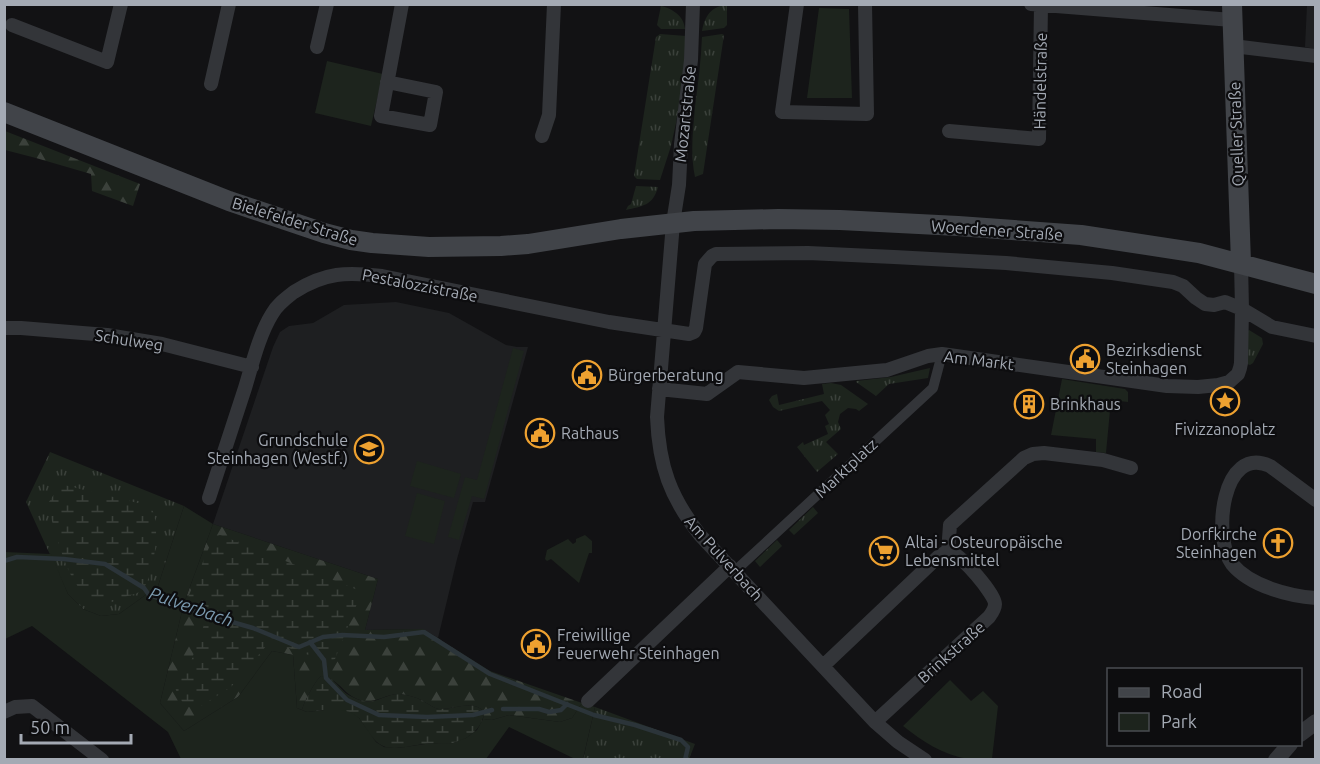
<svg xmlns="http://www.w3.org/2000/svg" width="1320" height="764" viewBox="0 0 1320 764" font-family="Ubuntu,sans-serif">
<defs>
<pattern id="grass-tufts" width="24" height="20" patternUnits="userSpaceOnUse" patternTransform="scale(1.5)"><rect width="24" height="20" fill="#1d241d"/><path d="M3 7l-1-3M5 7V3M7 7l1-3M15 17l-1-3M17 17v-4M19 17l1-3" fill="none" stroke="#3b413b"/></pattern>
<pattern id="forest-firs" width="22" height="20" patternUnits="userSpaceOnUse" patternTransform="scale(1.5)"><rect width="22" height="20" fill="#1d241d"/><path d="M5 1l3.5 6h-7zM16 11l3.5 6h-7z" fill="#3b413b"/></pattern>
<pattern id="wetland-marsh" width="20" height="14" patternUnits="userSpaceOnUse" patternTransform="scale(1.5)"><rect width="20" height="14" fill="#1d241d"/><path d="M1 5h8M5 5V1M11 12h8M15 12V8" fill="none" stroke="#3b413b"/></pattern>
</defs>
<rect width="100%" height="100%" fill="#121214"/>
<path fill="#1e1f21" d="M1307,5H1315V49L1305,47Z
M396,302L449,313L506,345L517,347H528L485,502H473L457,559L438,638L423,629L365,630L378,579L213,524L273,347L280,332L289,326L313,323L344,305Z"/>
<path fill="url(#grass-tufts)" d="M727,5V25L724,28L702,31C705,16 711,6 727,5Z
M661,6C673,9 684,16 685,29H661L657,25Z
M660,34L686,36L683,80L676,123L671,146L660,180L637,179L634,176L656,37Z
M722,34L724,35L703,174L695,177C690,153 693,131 695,107C698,84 701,61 702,37Z
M636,186L658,187C653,206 642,206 626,210L628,206L631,204Z
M1249,330L1262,338L1263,344L1253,363L1250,365L1247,364L1246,332Z
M930,368L928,378L889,384L876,396L856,382V381L891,377Z
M831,383L841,385L868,404L859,411L856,409L848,408L840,414L838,422L841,429L826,442L838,454L817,472L797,447L803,442L804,445L828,434L825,426L829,424L825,415L830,410L822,401L779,411L773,407L769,400L772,396L777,394L779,405L824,394L822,384Z
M50,452L184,506L158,586L119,614L101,616L83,609L68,594L26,502Z
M813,507L818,513L794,535L789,530Z
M777,540L782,546L760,567L755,561Z
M595,707L695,744L689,759L583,760Z"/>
<path fill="url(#forest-firs)" d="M5,131L140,184L133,206L92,191L91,174L36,158L5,150Z
M213,524L378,579L365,630L423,629L490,671L582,703L572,718L560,722L509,715L492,720L483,719L484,712C473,699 454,710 439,709C433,708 429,704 423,701C416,697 408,695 400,694C386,693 374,705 360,700C347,696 344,688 334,681C330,678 325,677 321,676C315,681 304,702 302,710L297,708L293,655L272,651L238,697L184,731L160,703L184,603Z"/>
<path fill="url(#wetland-marsh)" d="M64,485L150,506C162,522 154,570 145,586C140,594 133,594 125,597C112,602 99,609 87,597C64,576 57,534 47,505L58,488Z
M220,535L358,590L360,596L335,659L329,662L274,643L267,645L231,687L196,709C184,707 177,698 175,686L188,670L205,622L199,616L186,612L184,607L213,538Z
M321,676C333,676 338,687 347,694C352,697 358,700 364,701C376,704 387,693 400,694C408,695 416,697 423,701C429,704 433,708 439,709C454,710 473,699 484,712C483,728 468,740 453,743C444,745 434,743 425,744C412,745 396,751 383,746C373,742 365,727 359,718L324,710L307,712L302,710C304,702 315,681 321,676Z"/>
<path fill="#1d241d" d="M819,8L849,9L852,98H807Z
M327,61L383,74L371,126L315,113Z
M513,348L524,351L484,499L472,496L459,540L448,537L465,477L477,480Z
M1062,379L1125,389L1128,392V402L1111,400L1106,453L1096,452V439L1051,435Z
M417,461L461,474L454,498L410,486Z
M417,493L445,501L434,544L405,536Z
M184,506L213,524L184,603L160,703L184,731L238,697L272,651L293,655L297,708L307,712L324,710H341L350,712L359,718L376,742L384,747L398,748L425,744L453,743L466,738L477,730L483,719L492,720L509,715L560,722L572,718L582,703L595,707L583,759H575L509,727L486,759H181L168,732L32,626L5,639V552L51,554L68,594L83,609L101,616L119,614L158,586Z
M585,535L592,541V553H589L579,583L551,559L547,561L545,559L547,550L568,539L573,544L576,542V539Z
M950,680L971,701L983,691L998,706L992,759C984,760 975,761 968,759C943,755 922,741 903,726Z"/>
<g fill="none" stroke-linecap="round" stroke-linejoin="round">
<path stroke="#2b3439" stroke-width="4.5" d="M4,561L17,557L64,559L105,564L144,588L149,595L197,612L253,628L299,647L323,637L342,635L384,637L424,632L490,674L594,715L635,725L681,740L688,747L685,760
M310,642L324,660L326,678L347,700L379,715L427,717L473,715L492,710
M503,709H539L549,712L561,710L567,704"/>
<path stroke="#333539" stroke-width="10" d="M735,571L933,388L942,354"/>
<path stroke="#333539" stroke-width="14" d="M693,4L691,60L681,144L679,185L673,223L657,417C659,466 670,497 700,535L875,722L898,742L925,760
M797,4L782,112L867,114L865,4
M1031,4L1232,20
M12,25L107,62L121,4
M1233,46L1316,56
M317,47L327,4
M387,82L436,92L430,125L381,116L402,4
M211,84L229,4
M949,131L1039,139L1041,5
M542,136L549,115L554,4
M4,328H21L107,335L162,344L252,367
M659,389L707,394L738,372L804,378L887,370L928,356L942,354L1167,386L1198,387L1218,385L1229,382L1238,374L1240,368L1241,363L1242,309L1241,263
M209,498C221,461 233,425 245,388C252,365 259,335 272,314C277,305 285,299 294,292C325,272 347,272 382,276L609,322L689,334L694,332L696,328L705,264L712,256L716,254L808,253L894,257L1006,263L1112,273L1173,282L1183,286L1196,298L1205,304L1214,305L1225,302L1242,309L1272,327L1316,336
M1316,500L1270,466C1222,444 1212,537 1232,564C1250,586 1289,596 1316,598
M948,552L950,525L1024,458L1033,454L1044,453L1103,460L1131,468
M823,666L938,557C943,554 946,551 952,553C961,555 995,594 995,604C995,609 992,613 989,617L875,722
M588,701L730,566
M4,712L15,707L32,706L102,760"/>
<path stroke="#333539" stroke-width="16" d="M1300,734L1316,722
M1276,760L1290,744"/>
<path stroke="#414449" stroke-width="20" d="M1232,4L1241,263
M4,112L229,201L324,233L351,240L372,243L429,247L501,246L528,244L621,229L694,221L778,219L840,220L958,226L1081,235L1199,253L1316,284"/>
</g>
<defs>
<g id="civic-ring" transform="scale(1.5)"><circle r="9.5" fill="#0d0d0f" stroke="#eea130" stroke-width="1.5"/><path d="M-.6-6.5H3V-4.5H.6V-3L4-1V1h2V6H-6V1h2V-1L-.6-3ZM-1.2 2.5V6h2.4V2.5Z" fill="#eea130"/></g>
<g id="sight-ring" transform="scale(1.5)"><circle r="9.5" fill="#0d0d0f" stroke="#eea130" stroke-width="1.5"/><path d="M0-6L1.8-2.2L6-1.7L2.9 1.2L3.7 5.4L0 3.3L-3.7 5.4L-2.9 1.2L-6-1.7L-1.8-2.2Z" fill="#eea130"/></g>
<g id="building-ring" transform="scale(1.5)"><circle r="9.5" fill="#0d0d0f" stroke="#eea130" stroke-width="1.5"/><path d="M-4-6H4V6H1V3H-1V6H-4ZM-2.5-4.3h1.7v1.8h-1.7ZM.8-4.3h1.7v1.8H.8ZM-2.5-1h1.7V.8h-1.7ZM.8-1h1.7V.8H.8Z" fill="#eea130"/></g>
<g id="school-ring" transform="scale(1.5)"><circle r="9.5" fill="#0d0d0f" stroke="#eea130" stroke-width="1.5"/><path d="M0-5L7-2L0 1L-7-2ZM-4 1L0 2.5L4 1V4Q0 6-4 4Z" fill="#eea130"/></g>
<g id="church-ring" transform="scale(1.5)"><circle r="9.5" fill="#0d0d0f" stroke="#eea130" stroke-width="1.5"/><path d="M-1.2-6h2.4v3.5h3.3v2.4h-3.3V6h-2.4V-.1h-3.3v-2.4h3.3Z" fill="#eea130"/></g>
<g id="supermarket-ring" transform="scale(1.5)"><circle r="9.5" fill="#0d0d0f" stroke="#eea130" stroke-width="1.5"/><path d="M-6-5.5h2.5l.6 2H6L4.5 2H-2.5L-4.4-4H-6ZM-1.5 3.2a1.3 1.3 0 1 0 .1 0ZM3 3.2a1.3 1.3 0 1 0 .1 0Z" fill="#eea130"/></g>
</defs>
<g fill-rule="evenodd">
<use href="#civic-ring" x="1085" y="359"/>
<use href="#civic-ring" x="587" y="375"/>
<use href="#sight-ring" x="1225" y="401"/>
<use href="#building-ring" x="1029" y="404"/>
<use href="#civic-ring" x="540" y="433"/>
<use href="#school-ring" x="369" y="449"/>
<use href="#church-ring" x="1278" y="543"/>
<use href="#supermarket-ring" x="884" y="551"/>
<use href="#civic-ring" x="536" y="644"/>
</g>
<g text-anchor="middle" stroke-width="4.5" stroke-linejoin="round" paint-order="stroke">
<g font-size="16" fill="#a4aab4" stroke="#0d0d0f">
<text transform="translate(1040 81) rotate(-89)" y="6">Händelstraße</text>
<text transform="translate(685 114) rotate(-84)" y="6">Mozartstraße</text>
<text transform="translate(1236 134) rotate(-92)" y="6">Queller Straße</text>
<text transform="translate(295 221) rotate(17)" y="6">Bielefelder Straße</text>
<text transform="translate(997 230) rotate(4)" y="6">Woerdener Straße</text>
<text transform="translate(420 285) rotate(11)" y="6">Pestalozzistraße</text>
<text transform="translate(129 340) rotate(9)" y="6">Schulweg</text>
<text transform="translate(979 360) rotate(7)" y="6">Am Markt</text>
<text transform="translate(846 468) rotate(-43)" y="6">Marktplatz</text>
<text transform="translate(724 558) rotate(48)" y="6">Am Pulverbach</text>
<text transform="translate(951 652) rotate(-42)" y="6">Brinkstraße</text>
</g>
<g font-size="16" fill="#a4aab4" stroke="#0d0d0f" text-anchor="start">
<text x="1106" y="356">Bezirksdienst<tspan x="1106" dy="18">Steinhagen</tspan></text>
<text x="608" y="381">Bürgerberatung</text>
<text x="1050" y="410">Brinkhaus</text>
<text x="1225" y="435" text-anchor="middle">Fivizzanoplatz</text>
<text x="561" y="439">Rathaus</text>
<text x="348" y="446" text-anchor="end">Grundschule<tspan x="348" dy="18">Steinhagen (Westf.)</tspan></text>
<text x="1257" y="540" text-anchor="end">Dorfkirche<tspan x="1257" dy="18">Steinhagen</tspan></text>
<text x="905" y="548">Altai - Osteuropäische<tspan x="905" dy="18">Lebensmittel</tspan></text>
<text x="557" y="641">Freiwillige<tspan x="557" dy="18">Feuerwehr Steinhagen</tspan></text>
</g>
<g font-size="18" font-style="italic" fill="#7b9aaf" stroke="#0d0d0f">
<text transform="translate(191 607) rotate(19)" y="6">Pulverbach</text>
</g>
</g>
<rect width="1320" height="764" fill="none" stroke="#a4aab4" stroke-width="12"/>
<rect x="1107" y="668" width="195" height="78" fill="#0d0d0f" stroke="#494c51" stroke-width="1.5"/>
<rect x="1119" y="688" width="30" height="9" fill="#414449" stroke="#494c51" stroke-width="1.5"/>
<text x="1161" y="698" font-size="18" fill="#a4aab4">Road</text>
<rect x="1119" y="713" width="30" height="18" fill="#1d241d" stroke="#494c51" stroke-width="1.5"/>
<text x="1161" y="728" font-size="18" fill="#a4aab4">Park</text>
<path d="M21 734v9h110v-9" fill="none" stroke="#a4aab4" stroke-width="3"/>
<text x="30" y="734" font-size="18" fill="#a4aab4" stroke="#0d0d0f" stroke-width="4.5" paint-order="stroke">50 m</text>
</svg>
